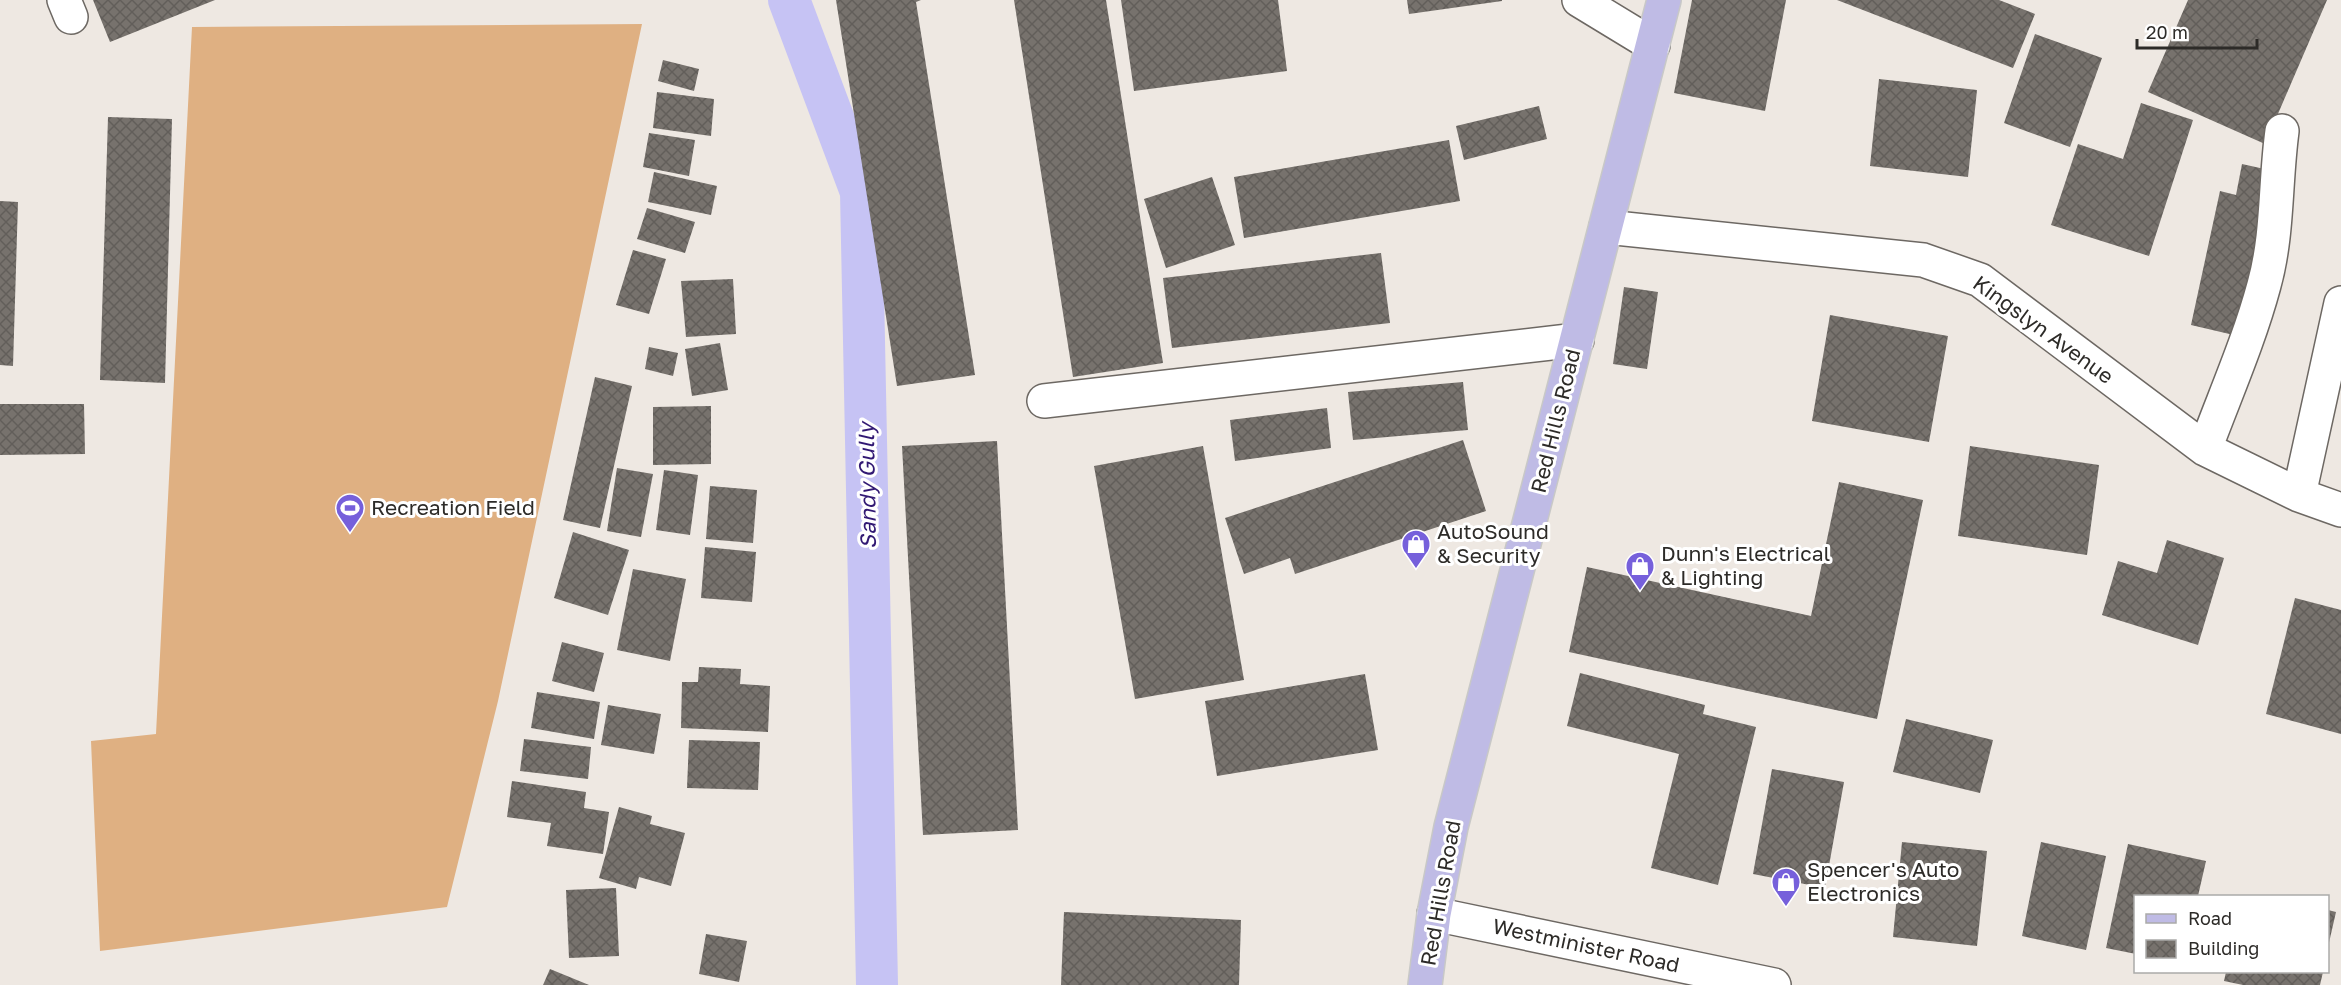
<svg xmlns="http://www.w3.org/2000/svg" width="2341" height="985" viewBox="0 0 2341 985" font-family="'Golos Text',sans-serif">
<defs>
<pattern id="building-cross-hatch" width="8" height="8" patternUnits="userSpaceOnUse" patternTransform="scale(1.5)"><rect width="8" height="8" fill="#77726d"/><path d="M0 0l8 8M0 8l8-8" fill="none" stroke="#625e5a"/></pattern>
</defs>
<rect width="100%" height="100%" fill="#eee8e2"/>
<path fill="#dfb082" d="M642,24L498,701L447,907L100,951L91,741L156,734L192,27Z"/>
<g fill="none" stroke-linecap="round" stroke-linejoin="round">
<path stroke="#c6c3f4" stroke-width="42" d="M789,0L861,192L877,985"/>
</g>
<path fill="url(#building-cross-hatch)" d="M93,0H215L110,42Z
M836,0H921L916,2L975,375L897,386Z
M1014,0H1106L1163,363L1073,377Z
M1121,0H1278L1287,71L1134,91Z
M1407,0H1502V1L1409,14Z
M1692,0H1786L1765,111L1674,93Z
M1837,0H1999L2035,14L2013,68Z
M2188,0H2327L2265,144L2148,92Z
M2035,34L2102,58L2070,147L2004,123Z
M663,60L699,69L694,91L658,81Z
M1879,79L1977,90L1968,177L1870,166Z
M657,92L714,99L711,136L653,128Z
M2141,103L2193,120L2149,256L2051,225L2078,144L2123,159Z
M1539,106L1547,139L1464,160L1456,126Z
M108,117L172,119L165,383L100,380Z
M649,133L695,140L689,176L643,167Z
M1449,140L1460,201L1244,238L1234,177Z
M2242,164L2291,175L2255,340L2191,325L2220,191L2236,195Z
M654,172L717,186L711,215L648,202Z
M1212,177L1235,245L1166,268L1144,199Z
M0,201L18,202L13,366L0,365Z
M647,208L695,222L685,253L637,239Z
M633,250L666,259L649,314L616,305Z
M1381,253L1390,323L1172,348L1163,278Z
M733,279L736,334L686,337L681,281Z
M1624,287L1658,292L1647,369L1613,364Z
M1830,315L1948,336L1929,442L1812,421Z
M720,343L728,390L692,396L685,349Z
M649,347L678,353L673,376L645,369Z
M595,377L632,386L600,528L563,520Z
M1463,382L1468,430L1353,440L1348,392Z
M0,404H84L85,454L0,455Z
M711,406V464L653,465V407Z
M1327,408L1331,448L1235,461L1230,420Z
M1463,440L1486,511L1295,574L1290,558L1244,574L1225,518Z
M997,441L1018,830L923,835L902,446Z
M1203,446L1244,680L1135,699L1094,466Z
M1970,446L2099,465L2087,555L1958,536Z
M617,468L653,474L641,537L607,531Z
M664,470L698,475L690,535L656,530Z
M1839,482L1923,500L1877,719L1569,652L1587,567L1811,616Z
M710,486L757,490L753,543L706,539Z
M573,532L629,550L608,615L554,598Z
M2167,540L2224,558L2198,645L2102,615L2118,561L2157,573Z
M705,547L756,552L752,602L701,598Z
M633,569L686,579L670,661L617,650Z
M2295,598L2341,610V734L2266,714Z
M562,642L604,653L594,692L552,681Z
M699,667L741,669L740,684L770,686L768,732L681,728L682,682H698Z
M1580,673L1705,705L1703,714L1756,727L1718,885L1651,868L1679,754L1567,726Z
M1365,674L1378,750L1217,776L1205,701Z
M537,692L600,702L594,739L531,728Z
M608,705L661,714L654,754L601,745Z
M1906,719L1993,740L1980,793L1893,772Z
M524,739L591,747L588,779L520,771Z
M689,740L760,742L758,790L687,788Z
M1772,769L1844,782L1825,888L1753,874Z
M512,781L586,792L584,808L609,812L603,854L547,846L551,823L507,817Z
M619,807L652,816L650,824L685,833L671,886L639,877L636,889L599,878Z
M1902,842L1987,851L1977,946L1893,937Z
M2041,842L2106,856L2086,950L2022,936Z
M2128,844L2206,861L2198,896H2136V954L2106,948Z
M616,888L619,956L569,958L566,890Z
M2328,910L2336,912L2328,947Z
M1064,912L1241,920L1239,985H1061Z
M706,934L747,941L739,982L699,974Z
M550,969L589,985H543Z
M2226,972H2323L2320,985H2243L2224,981Z"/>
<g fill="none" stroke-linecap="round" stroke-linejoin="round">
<g stroke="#6d6863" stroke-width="36">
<path id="minor" d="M64,0L71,17
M1579,0L1653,45
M1606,227L1923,260L1980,280L2205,449L2299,495L2341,510
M1044,401L1577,340
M2205,449C2225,395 2249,341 2264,285C2278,235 2275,183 2282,131
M2299,495L2341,303
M1434,914L1774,985"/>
</g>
<g stroke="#c8c8c7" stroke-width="36">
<path id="major" d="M1425,985L1434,914L1451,827L1664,0"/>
</g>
<use href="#minor" stroke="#fff" stroke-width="33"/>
<use href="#major" stroke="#bfbbe5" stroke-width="33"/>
</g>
<defs>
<g id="stadium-pin" transform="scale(1.5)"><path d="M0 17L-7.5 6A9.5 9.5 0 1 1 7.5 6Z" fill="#7660db" stroke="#fff"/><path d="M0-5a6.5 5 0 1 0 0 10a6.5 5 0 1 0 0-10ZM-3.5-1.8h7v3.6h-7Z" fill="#fff"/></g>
<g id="shop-pin" transform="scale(1.5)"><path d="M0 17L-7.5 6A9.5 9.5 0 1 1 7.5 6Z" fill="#7660db" stroke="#fff"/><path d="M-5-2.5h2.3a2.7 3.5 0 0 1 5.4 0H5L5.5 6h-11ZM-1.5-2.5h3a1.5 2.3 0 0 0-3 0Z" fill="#fff"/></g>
</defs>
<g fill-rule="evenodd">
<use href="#stadium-pin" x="350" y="508"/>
<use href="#shop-pin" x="1416" y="544"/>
<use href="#shop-pin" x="1640" y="566"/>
<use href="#shop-pin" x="1786" y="882"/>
</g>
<g text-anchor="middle" stroke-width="6" stroke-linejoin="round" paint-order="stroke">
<g font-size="21" fill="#2d2b28" stroke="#fff">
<text transform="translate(2043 330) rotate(36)" y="7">Kingslyn Avenue</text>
<text transform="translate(1556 421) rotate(-76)" y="7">Red Hills Road</text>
<text transform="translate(1441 893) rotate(-80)" y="7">Red Hills Road</text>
<text transform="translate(1586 946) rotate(12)" y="7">Westminister Road</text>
</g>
<g font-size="21" fill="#2d2b28" stroke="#fff" text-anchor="start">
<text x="371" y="515">Recreation Field</text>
<text x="1437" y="539">AutoSound<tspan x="1437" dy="24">&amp; Security</tspan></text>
<text x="1661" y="561">Dunn's Electrical<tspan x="1661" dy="24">&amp; Lighting</tspan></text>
<text x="1807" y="877">Spencer's Auto<tspan x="1807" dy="24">Electronics</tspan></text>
</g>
<g font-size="22" font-style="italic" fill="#311873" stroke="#fff">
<text transform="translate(867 486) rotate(-91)" y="8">Sandy Gully</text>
</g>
</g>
<rect x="2134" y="895" width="195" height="78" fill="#ffffff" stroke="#abaaa9" stroke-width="1.5"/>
<rect x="2146" y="914" width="30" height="9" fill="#bfbbe5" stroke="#abaaa9" stroke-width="1.5"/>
<text x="2188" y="925" font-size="18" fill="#2d2b28">Road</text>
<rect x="2146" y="940" width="30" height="18" fill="url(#building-cross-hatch)" stroke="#abaaa9" stroke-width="1.5"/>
<text x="2188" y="955" font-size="18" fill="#2d2b28">Building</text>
<path d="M2137 39v9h120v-9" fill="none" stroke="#2d2b28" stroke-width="3"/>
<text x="2146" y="39" font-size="18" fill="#2d2b28" stroke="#ffffff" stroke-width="4.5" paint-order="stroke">20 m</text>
</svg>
